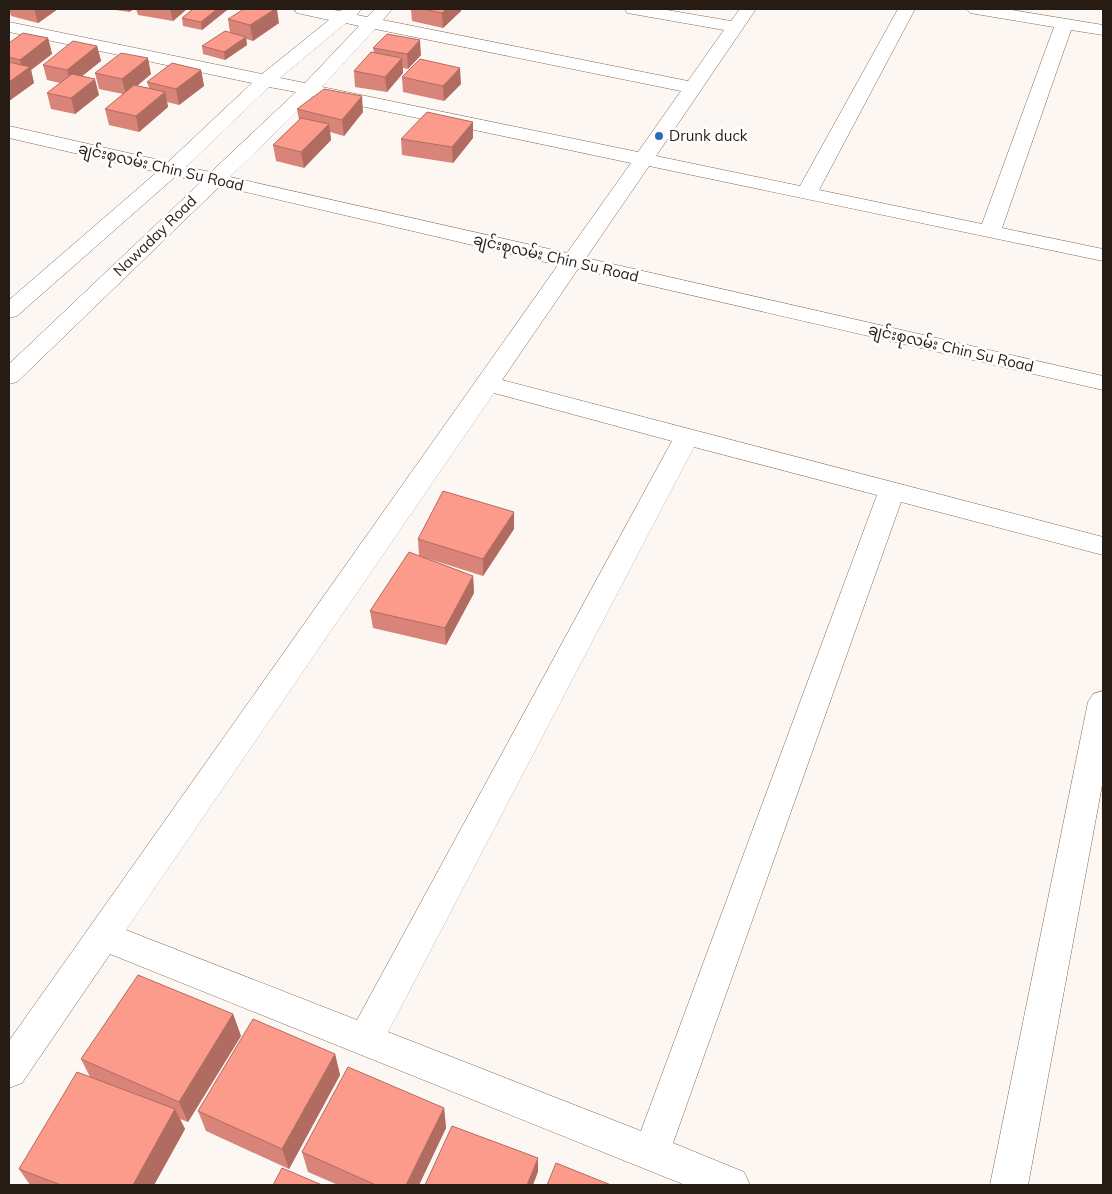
<svg xmlns="http://www.w3.org/2000/svg" width="1112" height="1194" viewBox="0 0 1112 1194" font-family="Mulish,'Noto Sans Myanmar',sans-serif">
<rect width="100%" height="100%" fill="#fdf7f3"/>
<g fill="none" stroke-linecap="round" stroke-linejoin="round">
<g stroke="#836a55" stroke-width="1">
<path id="street" d="M294,9H327L340,11L343,9H361L357,15L367,17L375,9H392L383,20L688,81L724,30L633,14L627,13L625,9H661L731,21L740,9H756L656,156L800,186L898,9H915L819,190L982,224L1054,27L970,13L967,9H1006L1103,25V35L1071,30L1002,228L1103,249V261L649,166L586,258L1103,376V390L578,269L502,380L1103,537V555L901,502L673,1143L744,1172L750,1185H685L110,954L22,1083L9,1088V1041L558,265L220,186L17,382L9,384V364L201,182L176,176L17,316L9,318V300L157,172L9,138V126L168,162L252,83L9,32V22L262,74L329,20L297,13ZM346,23L359,26L305,83L280,78ZM375,29L681,91L638,152L322,87ZM269,87L296,92L211,172L186,167ZM313,96L631,163L567,253L230,177ZM494,393L672,441L357,1020L126,930ZM694,447L877,495L641,1131L388,1032Z
M1103,691V780L1028,1185H990L1088,702L1093,694Z"/>
</g>
<use href="#street" fill="#fff" fill-rule="evenodd"/>
</g>
<path fill="#d98478" d="M9,9H58L38,23L11,16Z
M109,9H134L129,12Z
M136,9H187L173,21L138,15Z
M193,9H226L227,10L202,30L183,26L182,18Z
M411,9H423L461,11L443,28L412,21Z
M228,19L279,23L253,41L246,39L247,45L225,60L203,54L202,46L230,33Z
M48,38L52,54L31,70L34,83L9,101V43Z
M97,46L101,61L82,76L99,95L75,114L51,109L47,93L60,83L47,80L43,65Z
M373,48L421,55L408,69L403,68V73L387,92L355,87L354,71L374,53Z
M201,70L204,86L179,105L167,102L168,107L139,132L109,125L105,109L123,94L99,89L95,73L151,74L137,86L149,88L147,82Z
M402,77L461,84L444,101L403,92Z
M297,109L363,112L344,136L330,132L331,140L304,168L276,161L273,145L299,120Z
M473,122V138L453,163L402,155L401,139Z
M514,529L483,576L426,558L473,576L474,593L446,645L373,628L370,611L419,556L418,539Z
M233,1014L241,1036L188,1122L180,1119L185,1129L154,1185H30L19,1169L90,1077L81,1059Z
M335,1054L340,1075L289,1169L206,1131L198,1111Z
M444,1108L446,1128L419,1185H338L308,1172L302,1152Z"/>
<path fill="#b06c61" d="M34,9H58L38,23Z
M128,9H134L129,12Z
M170,9H187L173,21Z
M217,9H226L227,10L202,30L201,22Z
M275,9H277L279,23L253,41L250,25Z
M446,9H461V11L443,28L442,13Z
M246,37L247,45L225,60L224,52Z
M48,38L52,54L31,70L34,83L9,101V82L23,72L20,60Z
M420,40L421,55L408,69L407,54Z
M97,46L101,61L71,85L67,70Z
M148,58L151,74L126,95L122,79Z
M402,58L403,73L387,92L385,77Z
M460,68L461,84L444,101L443,86Z
M201,70L204,86L179,105L176,89Z
M95,79L99,95L75,114L71,98Z
M165,92L168,107L139,132L136,116Z
M362,96L363,112L344,136L342,120Z
M473,122V138L453,163L452,147Z
M329,124L331,140L304,168L301,152Z
M514,512V529L483,576V559Z
M473,576L474,593L446,645L445,628Z
M233,1014L241,1036L188,1122L179,1102Z
M335,1054L340,1075L289,1169L282,1149Z
M444,1108L446,1128L419,1185H406Z
M175,1109L185,1129L154,1185H133Z
M538,1158V1172L533,1185H527Z"/>
<path fill="#fc9a8b" stroke="#b06c61" d="M193,9H217L201,22L182,18Z
M244,9H275L250,25L228,19Z
M423,9H446L442,13Z
M225,31L246,37L224,52L202,46Z
M23,33L48,38L20,60L9,57V43Z
M387,34L420,40L407,54L373,48Z
M73,41L97,46L67,70L43,65Z
M371,52L402,58L385,77L354,71Z
M121,53L148,58L122,79L95,73Z
M420,59L460,68L443,86L402,77Z
M9,62L30,67L9,82Z
M172,63L201,70L176,89L147,82Z
M72,74L95,79L71,98L47,93Z
M134,85L165,92L136,116L105,109Z
M324,89L362,96L342,120L297,109Z
M427,112L473,122L452,147L401,139Z
M301,118L329,124L301,152L273,145Z
M443,491L514,512L483,559L418,539Z
M409,552L473,576L445,628L370,611Z
M138,975L233,1014L179,1102L81,1059Z
M253,1019L335,1054L282,1149L198,1111Z
M348,1067L444,1108L406,1185H376L302,1152Z
M77,1072L175,1109L133,1185H61L19,1169Z
M452,1126L538,1158L527,1185H425Z
M556,1163L611,1185H547Z
M282,1168L322,1185H273Z"/>
<circle fill="#286bbc" stroke="#fff" stroke-width="2" cx="659" cy="136" r="5"/>
<g text-anchor="middle" stroke-width="5" stroke-linejoin="round" paint-order="stroke">
<g font-size="15" fill="#261c14" stroke="#fff" text-anchor="start">
<text x="669" y="141">Drunk duck</text>
</g>
<g font-size="15" fill="#261c14" stroke="#fff">
<text transform="translate(161 167) rotate(13)" y="5">ချင်းစုလမ်း Chin Su Road</text>
<text transform="translate(155 236) rotate(-44)" y="5">Nawaday Road</text>
<text transform="translate(556 258) rotate(13)" y="5">ချင်းစုလမ်း Chin Su Road</text>
<text transform="translate(951 348) rotate(13)" y="5">ချင်းစုလမ်း Chin Su Road</text>
</g>
</g>
<rect width="1112" height="1194" fill="none" stroke="#261c14" stroke-width="20"/>
</svg>
